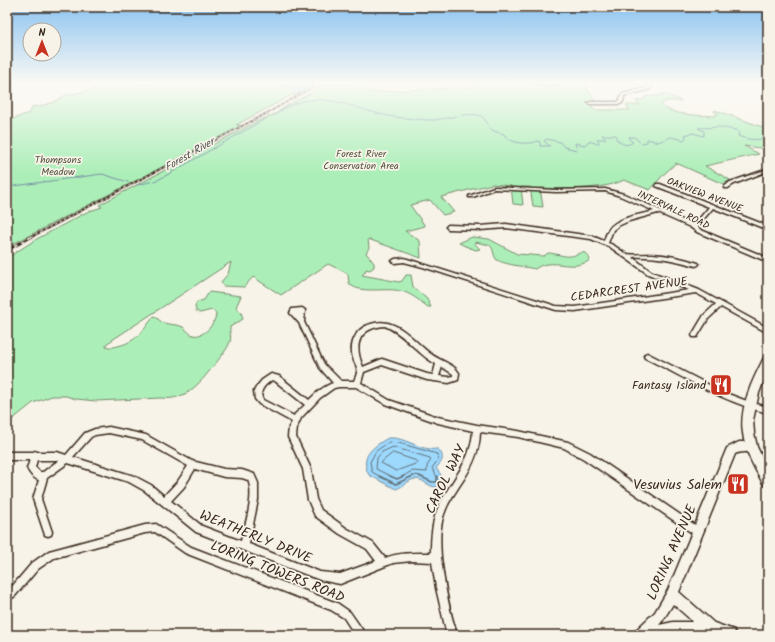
<svg xmlns="http://www.w3.org/2000/svg" width="775" height="642" viewBox="0 0 775 642" font-family="Kalam,sans-serif">
<rect width="100%" height="100%" fill="#f7f3e8"/>
<filter id="ink" filterUnits="userSpaceOnUse"><feTurbulence type="fractalNoise" baseFrequency=".025" numOctaves="2"/><feDisplacementMap in="SourceGraphic" scale="8" xChannelSelector="R" yChannelSelector="G"/><feConvolveMatrix kernelMatrix="1 2 1 2 8 2 1 2 1" color-interpolation-filters="sRGB"/></filter>
<g filter="url(#ink)">
<path fill="#aceeb8" stroke="#748c6b" d="M102,83H313L296,94L315,83H319L297,96L292,95L236,125H241L234,130L7,247V121L29,113L33,106L38,107L54,102L66,95L92,90Z
M331,83H357L370,92L474,87L473,83H584L595,101L589,102L594,110H630L626,105H640L636,101L645,99V97L662,95L663,93L681,101H666L661,104C669,116 700,115 714,116L718,114L714,111L715,110L768,129V149L744,146L759,154L705,166L730,180L723,184L676,163L664,174L650,190L624,180C605,190 562,189 540,188L543,207L533,206L530,187H521L523,205L513,204L511,186L492,184L441,197L454,212L443,215L430,200L410,205L425,226L405,231L420,241L421,258L368,239L369,248L366,253L374,263V267L370,270L366,269L365,272L362,275L399,282L402,281L406,275H411L413,287L427,299L431,307H428C420,301 409,292 400,291C387,287 357,295 349,283L348,275L347,273L328,264L281,295L253,277L244,287L223,286L221,282L228,274L231,262L106,344V346C110,348 113,347 118,346C136,342 143,331 154,316C158,318 160,322 164,323C170,325 177,324 183,327C186,329 189,334 193,335C204,338 216,323 216,313L212,310L200,313L196,311L195,306L197,302L204,300L209,292L241,296L236,307L241,312L243,319L230,327C229,332 232,337 230,342C227,350 221,356 216,363C202,380 187,402 161,398L96,401L76,399L66,396H52L33,403L13,419L7,420V258L35,240L87,212L102,207L99,205L256,122L275,114L288,105L313,92L323,84L327,86Z
M472,237L489,239L517,254L544,256L548,253C555,253 564,257 571,256C579,255 585,247 590,260C572,273 552,256 535,269C527,267 500,264 496,259C493,255 494,249 490,245L475,242V244L480,249L476,250L465,246L459,243Z"/>
<path fill="#9dd8fd" stroke="#7692a4" d="M271,83H315L296,94L290,87Z
M388,438C405,436 421,452 438,449C445,456 443,462 436,468L441,475V486C430,490 426,480 416,479C409,479 403,487 396,489L369,475C359,457 372,447 388,438Z"/>
<g fill="none" stroke-linecap="round" stroke-linejoin="round">
<path stroke="#627077" stroke-width="1" d="M393,453L417,461L418,463L396,471L381,463Z
M381,477L372,472L370,462L376,451L389,442L399,443L437,454L438,460L432,468L437,477
M392,477L376,469L377,458L382,452L393,447L430,458L431,460L427,466V472L412,471L402,477
M411,477L417,475L422,477"/>
<path stroke="#627077" stroke-width="1.5" d="M379,476L396,484L413,476
M390,476L397,479L404,476
M419,476L432,482H437V476"/>
<path stroke="#7692a4" stroke-width="1" d="M274,116C319,79 358,116 405,118C414,119 424,120 433,120C448,119 463,113 478,115C486,116 487,126 492,130C495,132 501,133 504,134C509,144 529,145 538,141L540,142V146H550L544,141L547,139L560,142L564,147L577,150L575,143L585,145L589,141L598,144L599,142L597,139H606L602,135H616V139C622,144 626,147 633,142L629,139V137H634L641,143L647,142V139L658,142L671,137L684,140L686,138L685,135L692,133L704,136V131L698,128L718,127L736,130L739,132L738,136C748,140 758,141 768,137
M137,185L158,180L267,118
M7,187L102,174L128,182"/>
<g stroke="#3b2a1e" stroke-width="3">
<path id="minor" d="M535,83H559L550,86Z
M648,83H651V88L648,90L624,96L623,102L620,104H590L588,103L590,102H618L619,101L622,94L646,88L648,87Z
M768,169V171L734,184L728,188H724V187L730,182Z
M656,184H660L768,226V230L713,208L697,227L701,230L768,258V262L697,232L690,227L658,213L629,221L618,226L613,230L608,243C615,245 622,252 627,254C630,255 647,254 652,254C668,255 683,258 698,263L699,264L698,265L696,266C675,260 654,256 632,257L652,272L699,290L768,328V333L721,307L708,319L697,337H693L692,335L704,315L716,304L696,293L575,311L556,310L423,267L404,262L395,263L392,261L395,259L404,258L556,306L575,307L689,290L648,274L610,247L591,239L506,228L480,230L448,229L446,227L448,225L480,226L506,224L592,236L604,241C605,237 607,232 609,229C617,217 641,215 654,211L620,196L605,191L556,192L494,189L473,197H469V196L494,187L556,190L605,189L624,194L694,225L709,207L656,186Z
M302,308L305,310L304,322L324,364L341,381H354C355,378 358,373 357,369C357,366 355,363 354,361C351,353 351,344 355,337C358,330 364,326 371,324C396,315 414,342 431,354C440,361 453,363 459,373L458,380L449,383L427,380L382,365L364,372L361,383L389,400L438,417L477,425L518,431L568,442L590,453L701,529L702,532L701,535L698,536L695,535L584,459L564,448L518,437L480,432C480,452 471,469 460,485C455,493 449,501 446,509C439,525 440,541 441,557C444,584 449,609 457,635H447L436,588L432,562L412,561L393,563L340,584L320,580L196,532L145,491L129,482L68,463L47,478L41,499L52,532L51,535L48,536L45,535L33,499L39,480C34,479 29,473 27,468L30,460H7V452H33L35,451L37,452H57L66,455L85,433L95,429L109,427L146,435L192,461L224,469L242,470L254,474L258,483V500L249,544L320,572L340,574L376,561L367,549L340,534L315,516L308,500L303,469L288,437L289,427L292,422L259,404L255,399L254,391L257,386L262,380L271,374L279,376L309,400C316,393 324,386 333,383L320,368L299,323L290,313L292,309ZM385,326C405,334 417,354 436,364L433,375L427,374L382,359L363,367C353,344 359,328 385,326ZM442,367L453,374V376L449,377L439,376ZM272,380L275,381L305,405L295,414L294,416L263,400C258,391 265,385 272,380ZM339,387H356L385,404L438,423L473,431C471,462 454,476 441,502C432,518 431,536 431,553C415,553 400,552 385,558L373,543L346,528L321,510L316,499L311,469L296,437L297,427L301,418L320,398L334,388ZM109,433L142,440L188,466L178,481L164,496L151,485L134,476L73,457L91,437L95,435ZM37,460H59L43,472H40L35,467ZM195,469L224,477L242,478L248,480C255,496 245,525 241,541L202,526L171,501L184,487Z
M647,353L723,392L752,403L768,407V413C723,402 686,378 645,358L644,356L645,354Z
M156,524L191,547L337,603L350,612L366,635H355L344,618L331,610L185,553L155,532L145,533L54,558L38,569L15,596L12,598L9,596L7,593L9,590L32,563L49,551L145,525Z"/>
</g>
<g stroke="#3b2a1e" stroke-width="3">
<path id="major" d="M739,442H751L755,444L756,447L755,450C748,453 741,451 735,454L679,592L714,623L734,630L735,635H635L636,630L655,612L668,590L727,448ZM673,604L690,619L692,622H673L659,625L663,620Z"/>
</g>
<g stroke="#3b2a1e" stroke-width="3">
<path id="highway" d="M768,355V370L759,393L753,420L754,433L757,447L768,469V487L764,485C755,469 745,452 743,433C739,407 753,379 765,356Z"/>
</g>
<use href="#minor" fill="#f7f3e8" fill-rule="evenodd"/>
<use href="#major" fill="#f7f3e8" fill-rule="evenodd"/>
<use href="#highway" fill="#f7f3e8" fill-rule="evenodd"/>
<g stroke="#3b2a1e" stroke-width="2">
<path id="rail-far1" d="M31,237L269,112L320,83"/>
</g>
<g stroke="#3b2a1e" stroke-width="3">
<path id="rail" d="M7,250L33,236"/>
</g>
<use href="#rail-far1" stroke="#f7f3e8" stroke-width="1" stroke-dasharray="2.5" stroke-linecap="butt"/>
<use href="#rail" stroke="#f7f3e8" stroke-width="1.5" stroke-dasharray="4" stroke-linecap="butt"/>
</g>
</g>
<linearGradient id="sky" x2="0" y2="1"><stop stop-color="#8ac2f0"/><stop offset="0.48" stop-color="#fbfaf5"/><stop offset="1" stop-color="#fbfaf5" stop-opacity="0"/></linearGradient>
<rect width="775" height="173" fill="url(#sky)"/>
<defs>
<g id="restaurant-square" transform="scale(1.15)"><rect x="-9" y="-9" width="18" height="18" rx="4" fill="#c8321e" stroke="#f7f3e8"/><path d="M-5-6h1v4h1v-4h1v4h1v-4h1v5L-1.5 .5V6h-2V.5L-5-1ZM5-6V6H3V1.5H1.5Q1.5-4 5-6Z" fill="#fff"/></g>
</defs>
<g fill-rule="evenodd">
<use href="#restaurant-square" x="721" y="385"/>
<use href="#restaurant-square" x="738" y="484"/>
</g>
<g text-anchor="middle" stroke-width="3.5" stroke-linejoin="round" paint-order="stroke">
<g font-size="10" fill="#52513d" stroke="#f7f3e8">
<text x="361" y="157">Forest River<tspan x="361" dy="12">Conservation Area</tspan></text>
<text x="58" y="163">Thompsons<tspan x="58" dy="12">Meadow</tspan></text>
</g>
<g font-size="10" fill="#3b2a1e" stroke="#f7f3e8">
<text transform="translate(705 194) rotate(21)" y="4">OAKVIEW AVENUE</text>
<text transform="translate(674 209) rotate(25)" y="4">INTERVALE ROAD</text>
</g>
<g font-size="11" font-style="italic" fill="#545656" stroke="#f7f3e8">
<text transform="translate(189 154) rotate(-30)" y="4">Forest River</text>
</g>
<g font-size="12" fill="#3b2a1e" stroke="#f7f3e8">
<text transform="translate(629 289) rotate(-8)" y="4">CEDARCREST AVENUE</text>
</g>
<g font-size="12" fill="#3b2a1e" stroke="#f7f3e8" text-anchor="end">
<text x="706" y="389">Fantasy Island</text>
</g>
<g font-size="14" fill="#3b2a1e" stroke="#f7f3e8">
<text transform="translate(445 479) rotate(-64)" y="5">CAROL WAY</text>
<text transform="translate(256 536) rotate(22)" y="5">WEATHERLY DRIVE</text>
<text transform="translate(671 552) rotate(-66)" y="5">LORING AVENUE</text>
<text transform="translate(278 571) rotate(22)" y="5">LORING TOWERS ROAD</text>
</g>
<g font-size="14" fill="#3b2a1e" stroke="#f7f3e8" text-anchor="end">
<text x="722" y="489">Vesuvius Salem</text>
</g>
</g>
<rect width="775" height="642" fill="none" stroke="#f7f3e8" stroke-width="24"/>
<rect x="12" y="12" width="751" height="618" fill="none" stroke="#3b2a1e" stroke-width="1.5" filter="url(#ink)"/>
<g transform="translate(42 42)"><circle r="19" fill="#f7f3e8" stroke="#aca397"/>
<path d="M0-3L7 15L0 10L-7 15Z" fill="#c8321e"/>
<text y="-6" font-size="11" font-weight="bold" text-anchor="middle" fill="#3b2a1e">N</text>
</g>
</svg>
